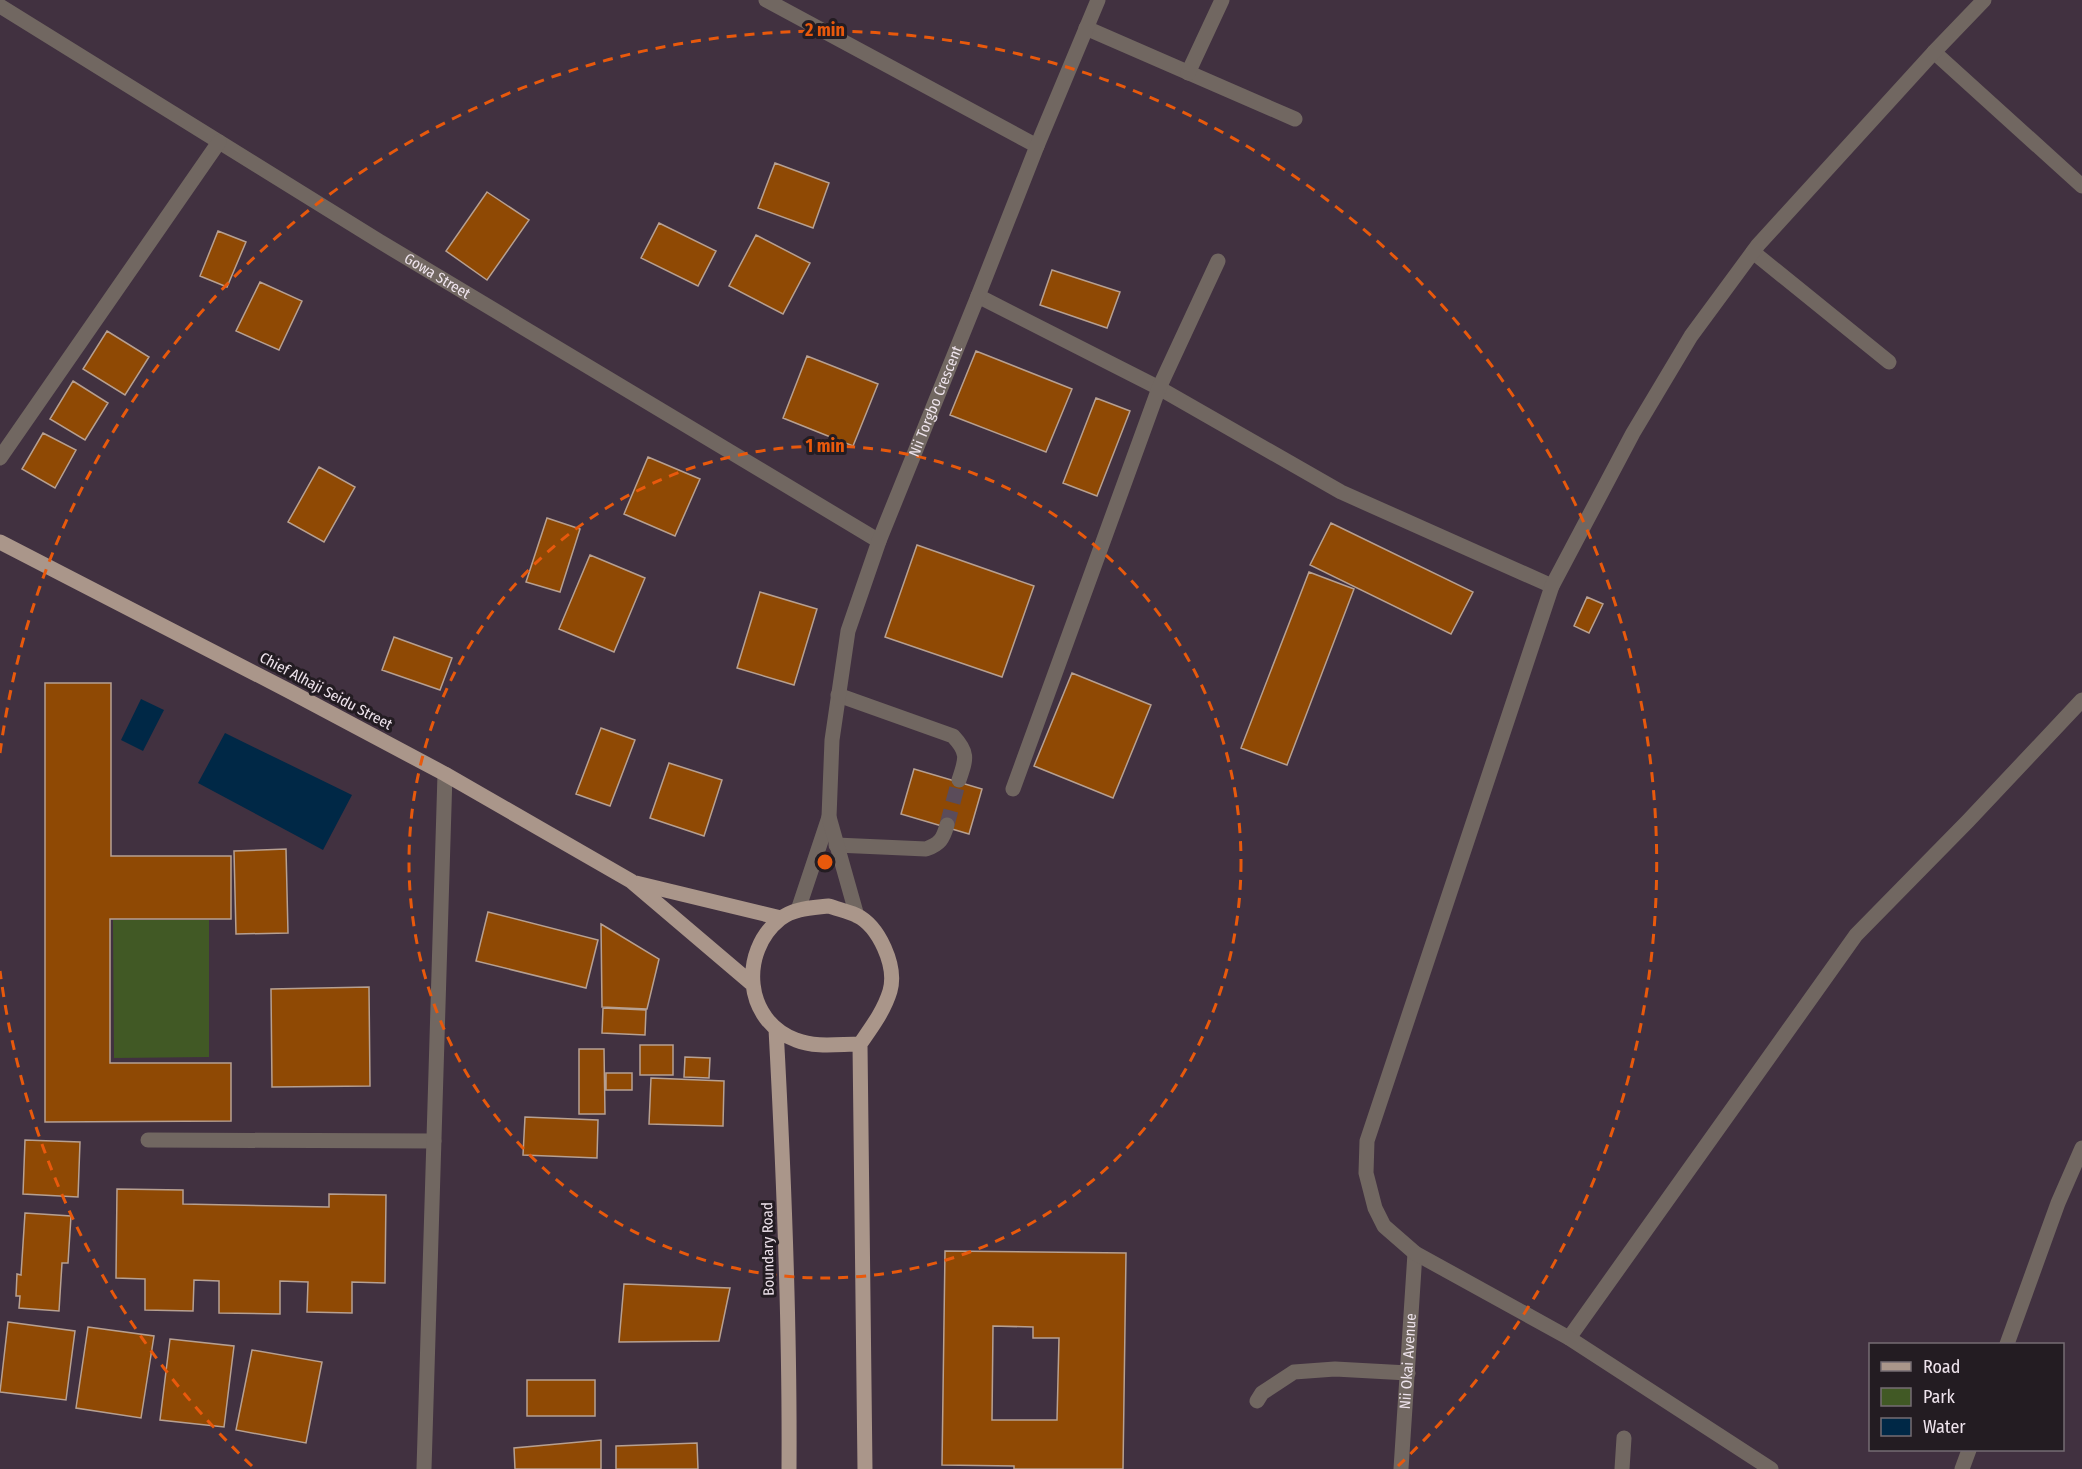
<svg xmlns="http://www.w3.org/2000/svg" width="2082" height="1469" viewBox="0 0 2082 1469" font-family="'Fira Sans Condensed',sans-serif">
<rect width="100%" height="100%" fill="#413140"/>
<path fill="#415925" d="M113,920H209V1057L114,1058Z"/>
<path fill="#002846" d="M141,699L164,710L143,751L121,740Z
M225,733L352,795L323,850L198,783Z"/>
<path fill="#8f4904" stroke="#b7a091" stroke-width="1.5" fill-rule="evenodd" d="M775,163L829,183L813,228L758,208Z
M487,192L529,220L487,280L446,251Z
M659,223L716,251L698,286L641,258Z
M218,231L246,242L227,287L200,276Z
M756,235L810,263L783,314L729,286Z
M1052,270L1120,292L1107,328L1040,305Z
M260,282L302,301L279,350L236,331Z
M107,331L149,357L125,395L83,369Z
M976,351L1072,389L1046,452L950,415Z
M807,356L878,384L853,446L783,418Z
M73,381L108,403L85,440L50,419Z
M1096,398L1130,411L1097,496L1063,483Z
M43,433L76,450L55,488L22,469Z
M648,457L700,479L675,536L624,514Z
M319,467L355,487L324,542L288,522Z
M547,518L580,529L560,592L526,582Z
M1331,523L1473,592L1451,634L1310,565Z
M917,545L1034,586L1002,677L885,637Z
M590,555L645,578L614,652L559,629Z
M1309,572L1354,589L1287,765L1241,748Z
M760,592L817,609L794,685L737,668Z
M1587,597L1603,604L1589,633L1574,626Z
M394,637L452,658L440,690L382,670Z
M1072,673L1151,705L1113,798L1034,766Z
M45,683H111V856H231V919H110V1063H231V1121L45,1122Z
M601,728L635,740L610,806L576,794Z
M669,763L722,780L704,836L650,818Z
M914,769L982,789L969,834L901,814Z
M286,849L288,933L236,934L234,851Z
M488,912L598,940L586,988L476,961Z
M601,924L659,959L647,1009L602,1007Z
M369,987L370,1086L272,1087L271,989Z
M603,1008L646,1010L645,1035L602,1033Z
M640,1045H673V1075H640Z
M579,1049H604L605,1114H579Z
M685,1057L710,1058L709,1078L684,1077Z
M606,1073H632V1090H606Z
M651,1078L724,1081L723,1126L649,1124Z
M525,1117L598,1120L597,1158L523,1155Z
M25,1140L80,1142L78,1197L23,1194Z
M117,1189L183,1190V1204L329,1207V1194L386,1195L385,1283L352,1282V1313L307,1312L308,1282L280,1281V1314L219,1313V1281L194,1280L193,1311L145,1310V1279L116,1278Z
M25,1213L71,1216L68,1263H62L59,1311L19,1308L20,1296H16L17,1274L21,1275Z
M945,1251L1126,1253L1123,1469H1014V1466L942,1465ZM993,1326L1033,1327V1338H1059L1057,1420H992Z
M624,1284L730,1288L719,1341L619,1342Z
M8,1322L75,1331L66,1400L0,1392Z
M88,1327L154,1336L141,1418L76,1408Z
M170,1339L234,1346L224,1427L160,1420Z
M252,1350L322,1362L306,1443L236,1430Z
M527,1380H595V1416H527Z
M601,1440V1469H515L514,1448Z
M697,1443L698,1469H616V1446Z"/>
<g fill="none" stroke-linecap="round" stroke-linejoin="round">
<path stroke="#5b4c5a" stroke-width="15" stroke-dasharray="15 8" stroke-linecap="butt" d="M947,825L959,780"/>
<g stroke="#716761" stroke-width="15">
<path d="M766,0L1037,146"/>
<path id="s1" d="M0,6L379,241L879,541"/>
<path d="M1086,28L1295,119"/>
<path d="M1934,52L2082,186"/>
<path d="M1188,73L1222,0"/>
<path d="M1753,252L1889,362"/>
<path d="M978,296L1159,388L1341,492L1552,586"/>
<path d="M0,458L219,142"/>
<path d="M838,695L953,736C969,753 966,759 959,780"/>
<path d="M1013,789L1159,388L1218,261"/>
<path d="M836,845L926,849C940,844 943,839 947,825"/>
<path d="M798,910L829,817"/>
<path id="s2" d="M857,916L829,817L832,740L848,631L879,541L978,296L1037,146L1098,0"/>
<path d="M148,1140L434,1141"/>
<path d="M1569,1338L1856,935L1968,821L2082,700"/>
<path d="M2007,1344L2058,1203L2082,1148"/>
<path d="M1257,1401L1262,1393L1294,1372L1335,1369L1408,1373"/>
<path d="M424,1469L445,774"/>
<path id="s3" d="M1401,1469L1415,1253"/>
<path d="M1622,1469L1624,1438"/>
<path d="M1771,1469L1569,1338L1415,1253L1384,1226L1375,1208L1366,1173L1367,1141L1552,586L1633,433L1691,336L1758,245L1934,52L1984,0"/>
<path d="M1962,1469L1969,1450"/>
</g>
<path stroke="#aa968a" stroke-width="15" d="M0,542L291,692L445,774L631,881L751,983
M636,883L781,918
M829,906C837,909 847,911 856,915C879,926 897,966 890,991C884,1011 871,1028 860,1044C839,1044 816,1048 796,1040C744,1021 739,952 780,919C794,908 812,908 829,906Z
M776,1029C784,1176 790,1322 789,1469
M860,1044L865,1469"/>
</g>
<g fill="none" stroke="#e8590c" stroke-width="3" stroke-dasharray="10 8">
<circle cx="825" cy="862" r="416"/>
<path d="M252 1466A832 832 0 0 1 0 971M0 753A832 832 0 1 1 1398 1466"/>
</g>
<g text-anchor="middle" stroke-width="6" stroke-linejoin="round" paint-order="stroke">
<g font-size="15" fill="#efe4ed" stroke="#231c22">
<text dy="5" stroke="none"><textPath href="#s1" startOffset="514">Gowa Street</textPath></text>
<text dy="5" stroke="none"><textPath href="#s2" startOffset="536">Nii Torgbo Crescent</textPath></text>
<text transform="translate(326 691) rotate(28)" y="5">Chief Alhaji Seidu Street</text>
<text transform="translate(768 1249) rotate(-91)" y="5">Boundary Road</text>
<text dy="5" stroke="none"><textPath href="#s3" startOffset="108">Nii Okai Avenue</textPath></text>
</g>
</g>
<circle cx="825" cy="862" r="9" fill="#e8590c" stroke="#231c22" stroke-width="3"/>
<g font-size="18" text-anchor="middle" font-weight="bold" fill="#e8590c" stroke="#231c22" stroke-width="6" stroke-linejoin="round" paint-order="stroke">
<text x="825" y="36">2 min</text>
<text x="825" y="452">1 min</text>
</g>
<rect x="1869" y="1343" width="195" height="108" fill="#231c22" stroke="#756c73" stroke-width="1.5"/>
<rect x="1881" y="1362" width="30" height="9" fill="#aa968a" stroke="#756c73" stroke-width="1.5"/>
<text x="1923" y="1373" font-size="18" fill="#efe4ed">Road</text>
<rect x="1881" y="1388" width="30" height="18" fill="#415925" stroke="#756c73" stroke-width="1.5"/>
<text x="1923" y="1403" font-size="18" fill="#efe4ed">Park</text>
<rect x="1881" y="1418" width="30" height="18" fill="#002846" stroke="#756c73" stroke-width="1.5"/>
<text x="1923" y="1433" font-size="18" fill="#efe4ed">Water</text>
</svg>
